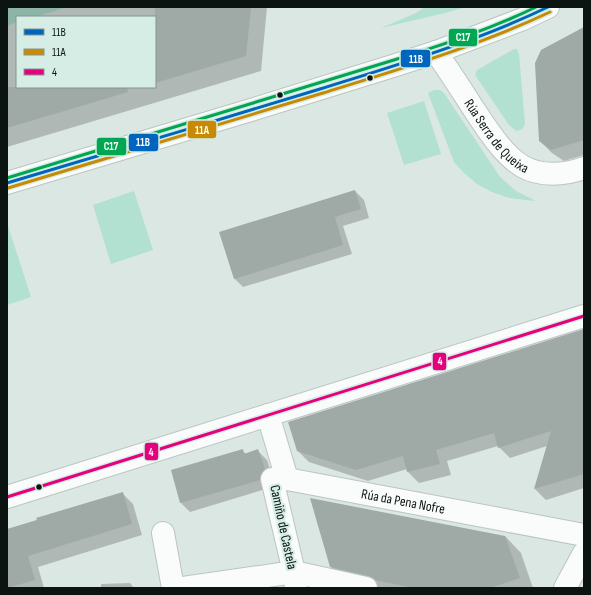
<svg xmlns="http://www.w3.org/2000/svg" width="591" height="595" viewBox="0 0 591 595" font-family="'Sofia Sans Condensed',sans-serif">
<rect width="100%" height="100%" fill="#dbe7e3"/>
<path fill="#b2e0d1" d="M7,7H67L35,17H17V22L7,26Z
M425,7H466L445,13L381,28L416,13Z
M514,49H517L519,54L525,124C524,128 520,131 516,131L509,125L475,75L477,70Z
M434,90H440L444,93L500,177L516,191L536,201L509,198L492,192L477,184L463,172L454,162L428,93Z
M424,101L441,154L404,165L387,113Z
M134,191L153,250L111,264L93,205Z
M7,226H8L31,297L7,305Z"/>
<path fill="#0003" fill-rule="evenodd" d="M7,7H267L261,71L7,147ZM17,17H155V87H17Z
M584,28V155L564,161L552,153L540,141Z
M355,191L364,200L369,218L343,226L352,254L243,287L234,278Z
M584,330V488L546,500L535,489L547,446L510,458L498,446L447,461L451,475L419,483L408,472L407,469L368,481L309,462L297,450Z
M242,450L246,454L258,451L267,460L273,478L269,488L190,512L181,503L172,471Z
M122,493L133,504L142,535L38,567L44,588H7V530Z
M505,536L521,553L533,588H369L347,583L331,567Z
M130,583L134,588H101V584Z"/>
<path fill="#9fa9a5" d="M155,7H251L246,56L155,83Z
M584,27V140L551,150L539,141L535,63L541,50Z
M7,87H127L128,92L7,128Z
M355,190L361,209L335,217L343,245L234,279L219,232Z
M584,329V474L534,489L551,431L498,448L494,433L436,450L440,464L407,472L403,456L356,470L297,451L288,422Z
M243,449L244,454L258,449L265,469L261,474L260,480L180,503L171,470Z
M123,492L132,524L28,556L35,580L7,588V529L37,520L36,518Z
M310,498L505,536L520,578L490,588H414L375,580L369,576L330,567Z"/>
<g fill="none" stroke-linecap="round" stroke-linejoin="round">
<g stroke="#bbc5c1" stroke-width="24">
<g id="street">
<path id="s1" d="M436,52C449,71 461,89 473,108C486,127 502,154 522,166C540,177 565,175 584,168"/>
<path d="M268,415L287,479"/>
<path d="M7,497L584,316"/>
<path d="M163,533L173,588"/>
<path d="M183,588L294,572L366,588"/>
<path id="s2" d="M296,588L294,572L272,479H287L584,535"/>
<path d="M565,588L584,553"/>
</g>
</g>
<g stroke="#bbc5c1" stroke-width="24">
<path id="secondary" d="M7,183L251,110L396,65L436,52L523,19L548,7"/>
</g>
<use href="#street" stroke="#fafbfb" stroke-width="22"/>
<use href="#secondary" stroke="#fafbfb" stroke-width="22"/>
<g stroke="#d5ede5" stroke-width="6">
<path id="bus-1" d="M7,183C111,152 216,121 320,89C397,65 475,42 548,7"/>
</g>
<g stroke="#d5ede5" stroke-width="6">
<path id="bus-2" d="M8,188C113,156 219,125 323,93C400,69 478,46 550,12"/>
</g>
<g stroke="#d5ede5" stroke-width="6">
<path id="bus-3" d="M7,497L584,316"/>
</g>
<g stroke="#d5ede5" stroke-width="6">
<path id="bus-4" d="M7,178L394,60C442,45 491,29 536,7"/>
</g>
<use href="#bus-1" stroke="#0065bd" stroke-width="3"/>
<use href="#bus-2" stroke="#c88903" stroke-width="3"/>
<use href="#bus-3" stroke="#e5007d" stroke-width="3"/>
<use href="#bus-4" stroke="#00a651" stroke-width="3"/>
</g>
<g fill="#0b1411" stroke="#d5ede5" stroke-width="1.5">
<circle cx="370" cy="78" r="3.5"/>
<circle cx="280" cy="95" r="3.5"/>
<circle cx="39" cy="487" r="3.5"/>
</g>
<g text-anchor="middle" stroke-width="4" stroke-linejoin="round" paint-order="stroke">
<g font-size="14" fill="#0b1411" stroke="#d5ede5">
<text dy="5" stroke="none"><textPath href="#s1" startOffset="104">Rúa Serra de Queixa</textPath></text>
<text dy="5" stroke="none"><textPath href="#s2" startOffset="245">Rúa da Pena Nofre</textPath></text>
<text transform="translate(284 527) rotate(78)" y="5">Camiño de Castela</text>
</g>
</g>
<g stroke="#d5ede5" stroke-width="1.5">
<rect x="448" y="28" width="30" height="19" rx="4" fill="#00a651"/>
<rect x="400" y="49" width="31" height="19" rx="4" fill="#0065bd"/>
<rect x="187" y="120" width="30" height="19" rx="4" fill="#c88903"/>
<rect x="128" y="133" width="31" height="19" rx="4" fill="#0065bd"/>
<rect x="96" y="137" width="31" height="19" rx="4" fill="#00a651"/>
<rect x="432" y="352" width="15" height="19" rx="4" fill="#e5007d"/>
<rect x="144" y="442" width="15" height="19" rx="4" fill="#e5007d"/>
</g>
<g font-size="11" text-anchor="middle" font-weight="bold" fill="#fff">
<text x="463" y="41">C17</text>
<text x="416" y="63">11B</text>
<text x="202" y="134">11A</text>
<text x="143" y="146">11B</text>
<text x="111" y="150">C17</text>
<text x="440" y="365">4</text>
<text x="151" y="456">4</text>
</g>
<rect width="591" height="595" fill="none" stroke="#0b1411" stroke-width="16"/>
<rect x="16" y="16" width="140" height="72" fill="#d5ede5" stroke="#849690"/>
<rect x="24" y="29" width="20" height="6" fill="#0065bd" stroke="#849690"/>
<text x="52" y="36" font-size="12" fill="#0b1411">11B</text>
<rect x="24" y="49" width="20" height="6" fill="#c88903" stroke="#849690"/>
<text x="52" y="56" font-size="12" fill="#0b1411">11A</text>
<rect x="24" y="69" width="20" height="6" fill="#e5007d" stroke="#849690"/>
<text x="52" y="76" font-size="12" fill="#0b1411">4</text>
</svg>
